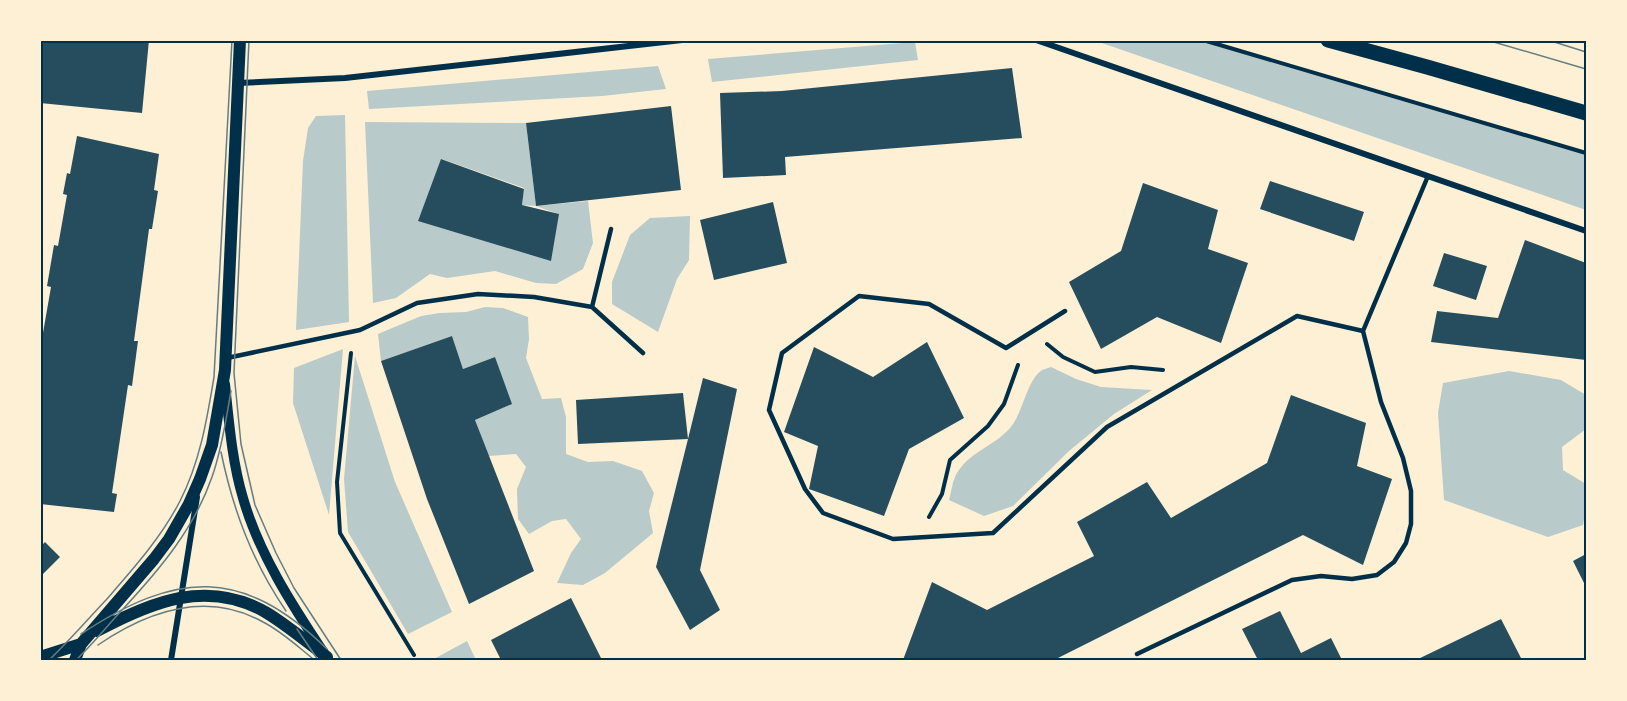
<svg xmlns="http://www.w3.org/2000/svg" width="1627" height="701" viewBox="0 0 1627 701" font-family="'Source Sans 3',sans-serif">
<rect width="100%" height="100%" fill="#fdf0d5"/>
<path fill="#b9caca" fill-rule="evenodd" d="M1096,41H1204L1586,153V210Z
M915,42L918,60L712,82L708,59Z
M658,66L666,89L602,96L369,109L367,91Z
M345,115L349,322L296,330L303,161L308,128L316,116Z
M365,122L526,123L536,206L588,201L593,243L583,269L556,284L536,283L495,271L447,278L430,274L396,298L373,303ZM442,159L524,188L522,205L536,206L558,214L418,221Z
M690,216L689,260L677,279L658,332L612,304V282L630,235L650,218Z
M485,307L503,308L528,317L529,339L526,358L542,399L561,398L566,417V454L588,462L613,461L642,471L654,493L649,511L653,533L605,573L583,585L557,583L571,553L581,539L566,519L552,521L529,534L518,519L517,489L526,467L516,454L488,456L475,420L511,404L495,357L463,369L452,336L381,361L378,334L421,316L440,313L466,312Z
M343,349L329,515L293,403L294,368Z
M355,356L395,482L452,612L408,634L348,532L344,479Z
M1051,367L1076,379L1101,387L1152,390L1114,414L1069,451L1013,506L984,516L949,500C951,493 952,484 955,477C967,451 998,446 1013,424C1023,410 1028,379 1042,370C1045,369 1048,368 1051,367Z
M1509,371L1561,380L1586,395V429L1562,447L1563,470L1586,484V507L1583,525L1548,537L1444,500L1438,413L1443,383Z
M467,641L476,660H432Z"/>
<path fill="#264d5e" d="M40,40H149L142,113L40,103Z
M1012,68L1022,138L785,157L786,175L723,178L720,93L782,91Z
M671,106L681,190L536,206L526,123Z
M77,136L159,154L154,190L158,191L152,229H149L134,341H138L132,386L128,385L112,493L117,494L114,512L40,504V350L51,287L47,286L54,245L58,246L67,195L63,194L67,173L70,174Z
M441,159L524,189L522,205L559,214L551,261L418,221Z
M1270,181L1364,212L1354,241L1260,209Z
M1143,183L1218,210L1208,249L1248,263L1221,343L1157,317L1101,349L1069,282L1121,251Z
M773,202L787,263L714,280L700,220Z
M1525,240L1586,263V360L1431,342L1437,311L1498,318Z
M1444,253L1487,266L1476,300L1433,286Z
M452,336L463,369L495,357L512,404L475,420L534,571L469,604L427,499L381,361Z
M927,342L964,418L909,449L884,516L809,489L818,446L784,432L814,347L873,377Z
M703,378L737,389L700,570L720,610L690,630L656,567L688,439L578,444L576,400L683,393L688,439Z
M1291,395L1366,423L1357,466L1392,479L1363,565L1303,535L1054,660H903L932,582L987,610L1094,556L1077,522L1147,482L1171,518L1267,463Z
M45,542L60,557L40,577V547Z
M1586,554V587L1573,561Z
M571,598L602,660H501L491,640Z
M1280,611L1301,653L1331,638L1342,660H1258L1242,629Z
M1501,619L1522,660H1416Z"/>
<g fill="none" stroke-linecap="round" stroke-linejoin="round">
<path stroke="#003049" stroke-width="4" d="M1203,40L1586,153
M1047,344L1063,357L1095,372L1131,367L1163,370
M351,353L337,482L340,533L414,655
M929,517L942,494L950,460L988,426L1004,404L1018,365"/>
<path stroke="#003049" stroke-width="4.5" d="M611,229L592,307L643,353
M1065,311L1006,348L929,304L859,296L782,353L769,410L805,489L823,513L893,539L993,533L1107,427L1297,316L1363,331L1428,176
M227,358L360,330L417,303L478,294L534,297L592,307
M1137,654L1292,580L1321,576L1352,579L1377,575L1394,562L1406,543L1411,524V491L1403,458L1381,402L1363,331"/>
<path stroke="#003049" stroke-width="6" d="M1036,40L1586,231
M238,83L345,78L682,40
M171,660L197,497"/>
<path stroke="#003049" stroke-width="10" d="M225,384C229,422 232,461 243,498C259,554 292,605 324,653"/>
<path stroke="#003049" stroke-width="12" d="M97,631C151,602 208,578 267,613C288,626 307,642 327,657
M40,657L81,644L154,559L169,539L189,504L200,479L212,445L225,370L240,40
M75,660L81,644"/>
<path stroke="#003049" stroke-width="15" d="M1328,40L1427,67L1586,113"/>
<path stroke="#657d81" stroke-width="1.5" d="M249,40L234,373L241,444L255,505L276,553L294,588L341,660
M1487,40L1586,69
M1548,40L1586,52
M221,452C233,510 252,561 286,611
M297,629L318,660
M81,634C176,571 242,566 327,649
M98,645C148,611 206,590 263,622C281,631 296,645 312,658
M49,660C69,641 87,620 106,600C133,569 161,538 180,501C200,462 207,419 214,377L232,40
M76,660C93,644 107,626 123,609C160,569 194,529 212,477C222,449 226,419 231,391"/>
</g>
<rect width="1627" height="701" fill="none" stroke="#fdf0d5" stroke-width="84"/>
<rect x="42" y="42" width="1543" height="617" fill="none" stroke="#003049" stroke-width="2"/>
</svg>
